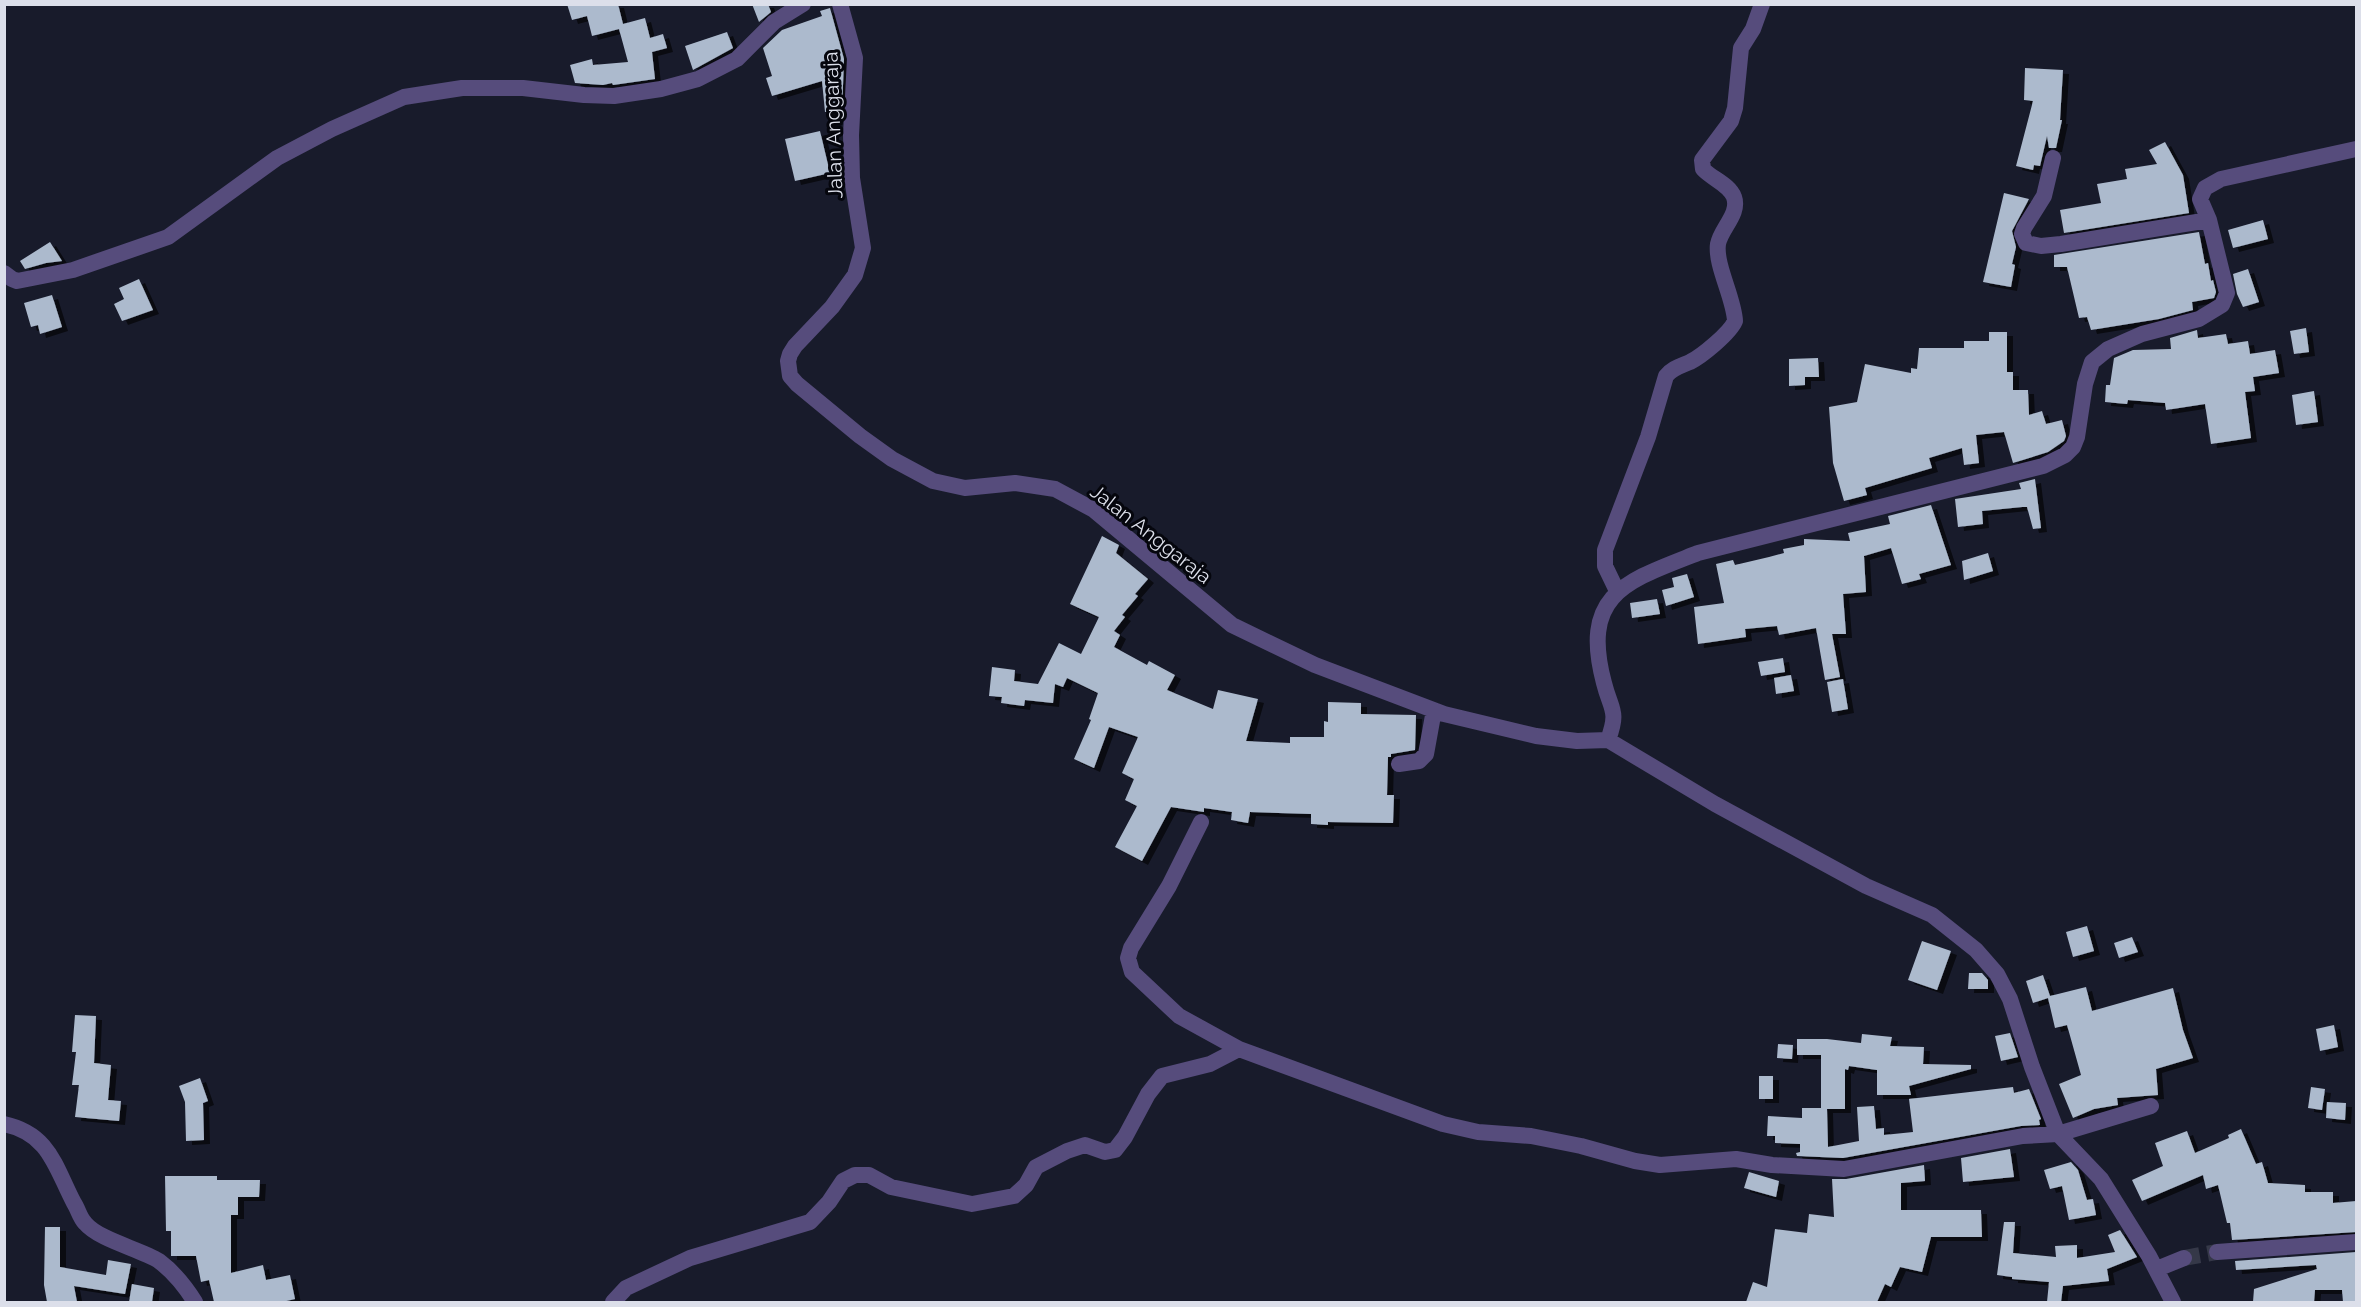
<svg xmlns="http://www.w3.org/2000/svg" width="2361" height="1307" viewBox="0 0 2361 1307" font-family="Raleway,sans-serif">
<defs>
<filter id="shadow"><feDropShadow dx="6" dy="4" stdDeviation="0" flood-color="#0009"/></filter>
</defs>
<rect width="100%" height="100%" fill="#181b2b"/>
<path fill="#acbacd" filter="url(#shadow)" d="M567,4H618L623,24L645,18L650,38L663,34L667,48L652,52L655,79L613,85L612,83L603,85L575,83L570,65L592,59L593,65L628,62L619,29L592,36L587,16L572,20Z
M752,4H768L771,12L759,22Z
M830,8L844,59L842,111L825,112L822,81L772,96L766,78L772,76L763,48L782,30L822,16L820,11Z
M727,32L733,48L693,70L685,46Z
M2025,68L2063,70L2060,120H2062L2056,148H2049L2047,136L2040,166L2034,165L2033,170L2016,166L2033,101L2024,100Z
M820,131L830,173L795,181L785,139Z
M2165,142L2183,175L2189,213L2064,233L2060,210L2101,203L2097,184L2127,179L2125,169L2157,164L2149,150Z
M2004,193L2029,199L2012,231L2016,247L2012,264L2015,265L2011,287L1983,282Z
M2263,220L2268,239L2233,248L2228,230Z
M2199,232L2205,264L2208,263L2211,281L2213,280L2216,292L2214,298L2192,302L2193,310L2159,319L2091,330L2087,317L2079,318L2067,267H2054V255Z
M50,242L62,261L46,263L25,269L20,261Z
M2248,269L2259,302L2243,307L2237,294L2233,274Z
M139,279L153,310L122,321L114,304L124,299L119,288Z
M52,295L62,327L40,334L38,325L31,327L24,303Z
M2306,328L2309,352L2294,354L2290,331Z
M2197,330L2198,338L2226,334L2228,344L2248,341L2250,354L2275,350L2279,373L2253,377L2255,391L2245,392L2251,438L2211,444L2205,404L2166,410L2165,403L2128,400L2127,404L2105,402L2106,385H2110L2114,358L2133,350L2171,349L2170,338Z
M1989,332H2007V372H2013V390H2028L2029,415L2042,411L2046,424L2062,420L2066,436L2064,441L2048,452L2013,463L2004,432L1976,435L1979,463L1964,465L1962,448L1929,458L1932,468L1865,488L1867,495L1844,501L1833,463L1829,407L1857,402L1865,364L1911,373V368L1917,369L1919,348H1964V341H1989Z
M1818,358L1819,377H1805V385L1789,386V359Z
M2314,391L2318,422L2296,425L2292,395Z
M2035,479L2041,528L2033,529L2027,507H2022L1982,511L1983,524L1958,527L1955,499L2021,489L2019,483Z
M1931,505L1951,565L1919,574L1921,579L1902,584L1891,548L1864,556L1866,592L1843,594L1846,634H1832L1840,677L1825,680L1816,628L1779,635L1777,626L1745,629L1746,637L1698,644L1694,607L1724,603L1716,564L1733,560L1735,565L1769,557L1784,553L1783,549L1804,545V539L1850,541L1848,533L1890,524L1888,516Z
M1102,536L1119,545L1116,553L1148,579L1135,594L1138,596L1122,615L1125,617L1114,631L1120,635L1114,647L1147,665L1149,661L1175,675L1167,690L1213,709L1218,690L1258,699L1246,741L1290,743V737H1324V721L1328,722V702L1361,703V714L1416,715L1415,750L1391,754V757H1388L1387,795H1394L1393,823L1328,822V825L1311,824V814L1250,812L1248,823L1231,820L1232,812L1204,808V812L1171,807L1142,861L1115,847L1137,806L1125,800L1134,779L1122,773L1138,737L1109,727L1094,768L1074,759L1091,720L1089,719L1098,693L1067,678L1063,687L1055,684L1053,703L1025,700L1024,706L1001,703L1002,697L989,696L992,667L1015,670L1014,681L1038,684L1059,643L1081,654L1099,617L1070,604Z
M1988,553L1993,571L1964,580L1962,561Z
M1687,574L1694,597L1666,606L1662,590L1674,587L1672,578Z
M1657,599L1660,614L1632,618L1630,603Z
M1783,658L1785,672L1761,676L1758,662Z
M1791,675L1794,691L1776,694L1774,678Z
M1843,679L1848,709L1832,712L1827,682Z
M2087,926L2094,951L2073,957L2066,932Z
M2132,937L2138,952L2119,958L2114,943Z
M1922,941L1951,951L1937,990L1908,980Z
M1969,973H1982L1988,980V989H1968Z
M2043,975L2050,996L2086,987L2092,1011L2173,988L2183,1030L2193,1058L2156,1069L2158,1095L2117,1098L2118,1105L2094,1109L2073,1118L2059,1084L2081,1075L2067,1025L2055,1028L2048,998L2033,1003L2026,981Z
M75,1015L96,1016L94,1063L111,1065L108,1100L121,1101L119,1121L75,1117L79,1085H72L76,1052H72Z
M2334,1025L2338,1047L2320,1051L2316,1029Z
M2010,1033L2018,1057L2001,1061L1995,1036Z
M1862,1034L1892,1037L1890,1046L1924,1047L1923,1064L1971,1065V1069L1909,1086L1911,1095H1877V1070L1849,1066L1848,1070L1845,1069V1109H1827L1828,1147L1859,1141L1857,1107L1874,1106L1876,1129L1884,1128V1135L1913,1132L1909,1099L2013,1087L2014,1093L2029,1089L2041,1119L2039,1120L2040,1125L2021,1126L1843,1158L1797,1156L1796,1153L1800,1152V1144L1775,1143V1136H1767L1768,1116L1802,1118V1108H1821V1055H1797V1039H1827L1861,1043Z
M1778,1044L1793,1045L1792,1059L1777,1058Z
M1759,1076H1773V1099H1759Z
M200,1078L208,1101L203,1103L204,1140L186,1141L185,1102L179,1086Z
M2311,1087L2325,1089L2322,1110L2308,1108Z
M2327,1102L2346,1103L2345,1120L2326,1118Z
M2241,1129L2256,1164L2262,1162L2268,1183L2305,1185V1192H2333V1203L2356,1201V1232L2232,1240L2230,1223H2227L2218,1185L2206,1189L2203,1175L2142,1201L2132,1180L2163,1166L2155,1143L2187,1131L2195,1153L2229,1138L2228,1135Z
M2010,1149L2014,1177L1963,1182L1961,1158Z
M2071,1162L2078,1170L2087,1200L2093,1199L2096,1215L2069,1220L2062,1186L2050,1189L2044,1170Z
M1924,1165L1925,1181L1901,1183V1210H1981L1982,1237H1931L1922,1272L1900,1267L1891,1287L1885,1284L1877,1302H1746L1753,1282L1767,1287L1775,1229L1807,1233L1809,1214L1834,1217L1832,1179H1846Z
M1749,1172L1779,1181L1776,1197L1744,1188Z
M165,1176H217V1180H260L259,1197H238V1215H231V1273L263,1265L266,1280L290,1275L295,1299L282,1302H214L209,1280L201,1282L196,1256H171V1231H166Z
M2004,1222H2015L2013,1253L2056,1257L2055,1246L2077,1245V1258L2115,1252L2108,1235L2120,1230L2137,1257L2107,1269L2109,1281L2063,1286L2061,1302H2047L2049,1282L2012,1279V1277L1997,1275Z
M45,1227H60V1267L106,1275L108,1260L131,1264L125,1294L74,1286L77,1302H47L44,1285Z
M2356,1252V1302H2343L2342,1290H2315L2314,1302H2253L2254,1289L2317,1269L2316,1265L2236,1270L2235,1261Z
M132,1284L154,1288L152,1302H129Z"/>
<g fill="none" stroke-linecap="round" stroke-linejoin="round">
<path stroke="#353848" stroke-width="16" stroke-dasharray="16 8" stroke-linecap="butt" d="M2184,1258L2217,1252"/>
<path stroke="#564c7c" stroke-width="16" d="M840,4L855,58L851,135L852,178L863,248L855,275L832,307L795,346L790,354L788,361L790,376L797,384L860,436L892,459L933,481L965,488L1015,483L1055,489L1094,510L1232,625L1315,665L1444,714L1536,736L1577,741L1608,740
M2053,158L2044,196L2024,228L2022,234L2026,243L2041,246L2061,244L2209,220
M4,273L12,279L17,281L73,270L168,237L277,158L332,129L404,97L462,88H523L584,95L614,96L661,89L698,79L737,59L774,22L803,4
M1617,591L1605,566V550L1648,437L1666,376C1672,368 1681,366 1690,362C1702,356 1730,333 1735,321C1734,298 1715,265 1718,244C1721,228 1740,214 1734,197C1729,184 1712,179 1703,169L1702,160L1731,121L1735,108L1741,48L1753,29L1762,4
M1608,740C1619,710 1611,711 1604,683C1580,593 1627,581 1698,553L2043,466L2065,455L2073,447L2077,437L2085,384L2092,362L2108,349L2142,334L2199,319L2222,305L2227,293L2209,220L2200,199L2205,188L2221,179L2356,149
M1608,740L1715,804L1866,886L1932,915L1976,950L1997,974L2010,999L2032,1067L2058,1134L2101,1179L2149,1256L2173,1302
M1399,764L1419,761L1426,754L1434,710
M1201,822L1169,886L1131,948L1128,958L1132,972L1179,1016L1239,1049L1443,1124L1478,1132L1531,1136L1581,1146L1635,1161L1660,1165L1736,1159L1772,1165L1844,1169L2023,1136L2058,1134L2151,1106
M4,1124C50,1134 55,1167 74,1203C78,1209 80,1218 85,1223C99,1240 140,1249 159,1261C175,1273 185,1286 195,1302
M2217,1252L2356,1242
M2157,1269L2184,1258
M613,1302L626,1288L690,1258L810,1222L829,1202L843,1181L855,1175H869L891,1187L972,1204L1014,1196L1026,1185L1036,1167L1067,1151L1085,1145L1105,1152L1115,1150L1125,1137L1148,1094L1162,1076L1210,1064L1239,1049"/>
</g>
<g text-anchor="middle" stroke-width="6" stroke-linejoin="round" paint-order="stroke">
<g font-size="20" fill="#dcdfea" stroke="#05060d">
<text transform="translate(833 125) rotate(-92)" y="7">Jalan Anggaraja</text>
<text transform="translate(1151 534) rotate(38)" y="7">Jalan Anggaraja</text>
</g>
</g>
<rect width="2361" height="1307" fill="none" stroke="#dcdfea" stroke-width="12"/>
</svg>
